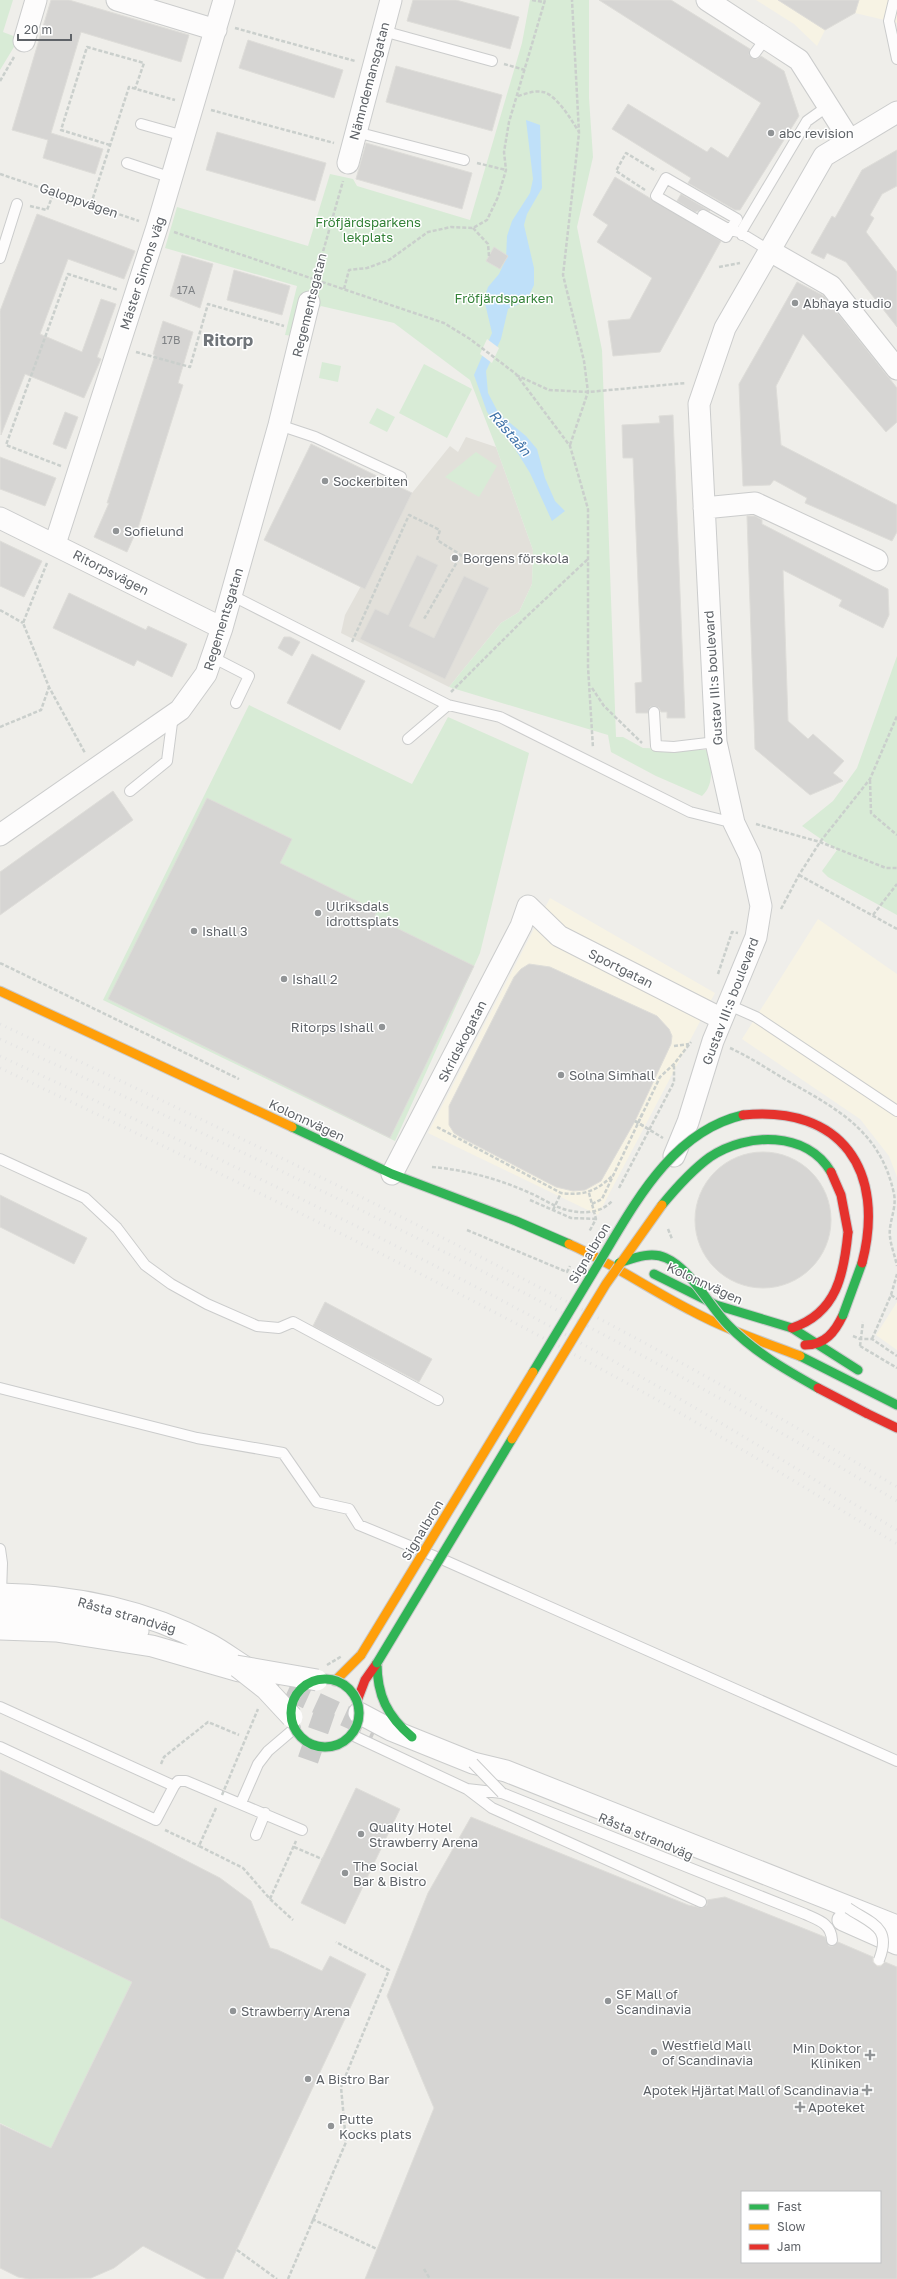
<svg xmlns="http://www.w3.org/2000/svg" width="897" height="2279" viewBox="0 0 897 2279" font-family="'Golos Text',sans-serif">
<rect width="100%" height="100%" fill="#efeeea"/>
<path fill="#f7f3e4" d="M756,0H897V23L855,13L825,30L817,46L794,24Z
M550,898L715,993L598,1215L428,1133Z
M818,919L897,974V1177L889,1156L860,1119L742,1039Z
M897,1302V1350L876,1335Z"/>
<path fill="#e2e0da" d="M466,437L496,447L533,550L532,584L519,612L501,623L449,687L341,633L345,615L412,493L450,446L458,452Z"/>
<path fill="#d8ebd6" d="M0,0H13L3,32L16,37L17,42L0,70Z
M530,0H589V98L593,157L577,227L602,350L616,737H623L643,748L708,750C711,766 715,784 702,796L656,776L611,752L608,735L449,687L501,623L519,612L532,584L533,550L496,447L470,380L394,323L321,306L293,336L285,335L297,286L165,248L177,207L308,246L330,174L353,179L357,186L470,220L522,43Z
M322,362L341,366L338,382L319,378Z
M424,364L472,389L447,438L399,413Z
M377,408L395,417L387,432L369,423Z
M476,452L497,466L479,497L445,477Z
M897,656V915L828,877L822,871L837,850L802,826L833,801L857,768Z
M249,705L412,784L448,717L529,753L480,953L395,1141L103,1000Z
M0,1918L132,1982L51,2148L0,2123Z"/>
<path fill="#bfe0f9" d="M526,120L540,125L542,188L527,214L524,225L534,268V285L527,300L508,309L501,339L486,371L488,393L499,414L526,436L537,449L545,478L555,501L565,511L552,521L530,473L512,444L487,412L474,375L492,333L484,299L488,287L499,274L506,259L507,236L512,221L530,193L533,179Z"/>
<path fill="#efeeea" d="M487,339L499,348L492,363L480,354Z"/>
<path fill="#d6d5d3" stroke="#deddd9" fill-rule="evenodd" d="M51,0H69L189,35L181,62L81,32L51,133L103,149L95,174L43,158L48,140L12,130Z
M413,0H456L519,17L510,49L407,21Z
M599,0H671L750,49L749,55L752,58L757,59L761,56L784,71L799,116L740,210H735L688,183L691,178L612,129L628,104L707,152L711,147L728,158L761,103Z
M778,0H859L855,13L825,30Z
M248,40L343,70L334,98L239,68Z
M396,66L502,95L492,131L386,102Z
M217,132L326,163L315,201L206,170Z
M366,143L472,173L462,209L356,179Z
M897,150V186L882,194L870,215L874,218L866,232L897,272V327L846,262L827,253L824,259L811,253L832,216L835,218L862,170Z
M615,177L721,241L660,352L613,356L608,321L630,319L652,278L597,242L608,225L593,215Z
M681,194L710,211L703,209L695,212L677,201Z
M37,214L135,251L124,279L68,259L40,334L82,352L101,299L116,304L97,357L101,359L84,398L25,374L1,435L0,311Z
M494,247L508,256L500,269L486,261Z
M182,255L213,264L200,308L170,296Z
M234,270L290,286L282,315L227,300Z
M797,282L824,296L897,388V422L886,432L803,334L776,386L781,445L897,505V532L892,541L805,503L807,498L774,480L770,485L743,486L739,384Z
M163,321L193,332L178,383L183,385L139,525L127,552L94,537L109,503H107L155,355L153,354Z
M65,412L78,417L66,449L53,444Z
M673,415L685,718H667V712H661L659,708L654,706L650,707L648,713H636L635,683L642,682L633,458H623L622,425L660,423L659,416Z
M311,444L412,493L365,589L264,540Z
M0,457L56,478L45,506L0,489Z
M747,516H755L762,520V524L888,589L889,615L883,628L839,606L842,600L783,570L788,721L808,739L813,734L844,761L833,773L843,781L810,795L755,749Z
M0,541L42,561L24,597L0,586Z
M417,555L438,565L409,626L434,638L464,576L489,588L445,679L360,639L375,609L388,615Z
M69,593L146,630L148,626L187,644L172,677L137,660L134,666L53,628Z
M284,637H290L300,642L292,656L278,648Z
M312,654L365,681L340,730L287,703Z
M113,791L133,820L0,915V872Z
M207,798L292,839L280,863L377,911L374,917L474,966L390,1138L108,999Z
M529,964L550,967L657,1016L669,1029L672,1036L671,1044L635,1121L601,1181L585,1190L573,1191L556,1187L462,1138L454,1133L449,1125V1106L514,977L521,969Z
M695 1220a68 68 0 1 1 136 0a68 68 0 1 1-136 0Z
M0,1195L87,1238L74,1264L0,1227Z
M325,1302L432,1359L419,1382L313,1326Z
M0,1770L148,1841L220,1878L251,1901L270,1948L278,1950L322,1971L330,1956L366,1974L223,2279H207L143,2246L114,2268L91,2278L29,2279L18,2277L0,2268V2124L51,2148L132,1982L0,1918Z
M356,1788L400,1809L345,1924L301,1903Z
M471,1817L688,1905L702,1908L707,1905V1900L725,1897L825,1937L829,1946H833L838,1942L873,1957V1962L877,1966H881L885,1962L897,1967V2279H365L434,2108L387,1996L428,1893ZM742,2192H880V2262H742Z"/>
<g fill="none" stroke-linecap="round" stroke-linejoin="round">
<path stroke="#cbcbca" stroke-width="21" stroke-dasharray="21 10" stroke-linecap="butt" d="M260,1677L376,1730
M308,1760L326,1708"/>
<g stroke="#cbcccc" stroke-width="12">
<path id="lane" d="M894,0L889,21L897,59
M383,31L492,61
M755,53L766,38
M141,124L184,136
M356,132L464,160
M127,163L172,178
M666,178L737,219L726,237L656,196Z
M703,215L730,230L739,232L770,251
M742,235L741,232L807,121L828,106
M0,258L17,204
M279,425L315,437L401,477
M231,595L448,705
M212,657L249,676L236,703
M654,712L656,746L674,747L716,742
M408,739L448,705L500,717L690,812L734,823
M130,791L167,761L173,715
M729,1005L756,1017L897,1111
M0,1159L85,1198L117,1228L145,1265L171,1284L207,1304L257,1326L279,1328L293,1322L438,1400
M0,1388L197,1438L283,1453L317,1502L349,1509L359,1525L446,1561L897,1761
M0,1549L2,1563L1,1594
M0,1707L174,1786L178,1781H186L302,1830
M352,1735L467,1789L492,1808L701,1902
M0,1747L156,1820L174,1786
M467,1789L502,1793L805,1914C818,1920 831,1923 832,1940
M241,1803L258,1764L268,1751L295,1728
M256,1835L265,1813"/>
</g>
<g stroke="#cbcccc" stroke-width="23">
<path id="street" d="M117,0L216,30
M707,0L799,60L849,139
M24,41L36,0
M348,163L391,0
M770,251L831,286L897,369
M704,508L755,503L877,560
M0,518L222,628
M55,544L157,227L224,0
M0,835L180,710L206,674L222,628L279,425L309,302
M674,1156L688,1122L713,1041L756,937L761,906L750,856L734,823L716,742L699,404L725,328L824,156L897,112
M392,1174L521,926L528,906L559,936L722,1019
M0,1594C72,1595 145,1610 209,1644C224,1652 239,1664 255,1673
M0,1612L69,1617L138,1631
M0,1629L56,1631L152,1646L239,1671
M359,1713L391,1730L473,1763L506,1771L897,1926
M843,1920L897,1944"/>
</g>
<g stroke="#cacacb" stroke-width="11">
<path id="fast" d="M292,1127L392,1174L516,1221L569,1244
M654,1274L716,1305L792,1328L858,1370
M800,1356L897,1405
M377,1663C377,1695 387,1716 412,1737"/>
</g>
<g stroke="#cacacb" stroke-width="11">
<path id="slow" d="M0,991L292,1127
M569,1244C612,1263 649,1289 690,1310C725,1329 763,1342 800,1356
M335,1681L361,1655"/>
</g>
<g stroke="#cacacb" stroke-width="11">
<path id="jam" d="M792,1328C837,1313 844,1274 848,1232
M805,1345C825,1345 835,1332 843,1315
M866,1413L897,1428
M357,1701L365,1680L377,1663"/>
</g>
<path stroke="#cacfcc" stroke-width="2.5" stroke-dasharray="4 2" stroke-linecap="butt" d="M532,0L544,2
M235,28L355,61
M504,64L525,70
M0,81L14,57
M518,96C525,94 535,90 543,92C557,95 572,121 579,132
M211,110L334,143
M110,145L61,130L87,47L144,63L135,89
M477,163L506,170
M0,174L139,221
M645,190L616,171L626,153L656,171
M91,204L129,87L175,100
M30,206L47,210L54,192
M473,228L488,244L489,256
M174,232L444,323L470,339L516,374L570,446L588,509V667L593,748
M719,267L740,263
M315,280L343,181
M344,289L349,270L367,268L389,260L428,232L451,227L473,228L487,220L498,197L506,170L504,152L509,122L545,0
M136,352L190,367L208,304L284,326
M516,375L549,390L588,392L686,383
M570,445L588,392L584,361L563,275L579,133L572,0
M61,466L6,445L68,274L118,290
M47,563L23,623L49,687L85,753
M0,610L23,623
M352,642L409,515L440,530L437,540L461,555L424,619
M592,688L604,706L642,743
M451,692L524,619L588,559
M0,727L41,710L49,687
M870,780L871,813L897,835
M756,824L820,842L886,868H897
M799,875L897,929
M781,909L799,875L820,842L870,779L897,716
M873,915L897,884
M0,963L239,1079
M718,974L732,932L738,933
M674,1046L689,1044
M730,1048C750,1057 769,1070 788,1081C839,1110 881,1132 894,1194C897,1209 888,1223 890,1237C891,1246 895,1256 897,1266
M635,1121L650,1130
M437,1127L561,1193C584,1196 597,1191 613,1175
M432,1167C466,1170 499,1179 530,1193C544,1199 557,1209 572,1211C586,1214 602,1212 612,1201
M619,1188L674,1082V1064
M589,1193L596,1219L589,1232
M530,1200L571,1218L596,1219
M592,1204L602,1199L660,1077L674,1064L691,1042
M553,1210L561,1193
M668,1229L672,1239
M467,1230L567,1272L570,1266
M891,1295L897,1299
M853,1336L860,1339H872L897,1356
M872,1339L891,1295L897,1274
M860,1346L897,1368
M860,1346L863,1322
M161,1764L164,1757L208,1722L239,1735
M216,1808L199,1846L243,1868L270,1899L293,1920
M165,1830L199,1846
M294,1847L322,1859
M270,1899L296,1841
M312,2219L377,2249
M237,2250L277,2279
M424,2269L430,2279
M288,2279L346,2142L341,2087L389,1970L336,1942"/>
<use href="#lane" stroke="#fdfcfc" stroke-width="10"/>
<use href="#street" stroke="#fdfcfc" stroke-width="21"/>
<use href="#fast" stroke="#30b455" stroke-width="9"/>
<use href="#slow" stroke="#ff9f0a" stroke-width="9"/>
<use href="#jam" stroke="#e5322d" stroke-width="9"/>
<path stroke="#e4e4e4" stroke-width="3" stroke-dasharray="1 5" stroke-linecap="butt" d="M0,1024C306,1168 608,1312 897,1487
M0,1039C306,1179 608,1327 897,1501
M0,1056C220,1159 441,1262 652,1383C735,1430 816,1481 897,1530
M0,1068C217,1171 433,1276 643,1392C729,1440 813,1493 897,1544"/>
<g stroke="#cbcccc" stroke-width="12" stroke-linecap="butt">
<path id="lane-bridge" d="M473,1763L502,1793
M848,1908C872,1924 892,1927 879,1960"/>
</g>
<g stroke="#cbcccc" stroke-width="23" stroke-linecap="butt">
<path id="street-bridge" d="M236,1666L317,1680
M238,1667L266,1689L292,1717"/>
</g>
<g stroke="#cacacb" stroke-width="11" stroke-linecap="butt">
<path id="fast-bridge" d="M662,1205C676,1188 692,1170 710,1157C747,1132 807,1131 831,1172
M619,1263C634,1258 651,1251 666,1258C691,1269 709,1306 728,1325C754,1352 786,1370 818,1388
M843,1315L862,1263
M533,1372C554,1337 576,1301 597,1266C633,1207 670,1132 743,1115
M377,1663L512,1439
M291 1713a34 34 0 1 1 68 0a34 34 0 1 1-68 0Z"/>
</g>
<g stroke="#cacacb" stroke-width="11" stroke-linecap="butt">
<path id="slow-bridge" d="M512,1439L606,1284L662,1205
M361,1655L533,1372"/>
</g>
<g stroke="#cacacb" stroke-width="11" stroke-linecap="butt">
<path id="jam-bridge" d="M743,1115C842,1105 886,1171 862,1263
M831,1172L841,1195L848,1232
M818,1388L866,1413"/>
</g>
<path stroke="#cacfcc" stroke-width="2.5" stroke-dasharray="4 2" stroke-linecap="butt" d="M635,1121L663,1138
M638,1123L642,1114
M327,1665L342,1656
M222,1795L258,1709"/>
<use href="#lane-bridge" stroke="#fdfcfc" stroke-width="10"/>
<use href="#street-bridge" stroke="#fdfcfc" stroke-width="21"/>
<use href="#fast-bridge" stroke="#30b455" stroke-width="9"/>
<use href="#slow-bridge" stroke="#ff9f0a" stroke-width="9"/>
<use href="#jam-bridge" stroke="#e5322d" stroke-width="9"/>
</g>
<g fill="#919496" stroke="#fff" stroke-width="1.5">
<circle cx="771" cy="133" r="4"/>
<circle cx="795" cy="303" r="4"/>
<circle cx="325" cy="481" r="4"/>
<circle cx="116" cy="531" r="4"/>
<circle cx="455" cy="558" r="4"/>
<circle cx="318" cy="913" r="4"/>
<circle cx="194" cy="931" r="4"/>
<circle cx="284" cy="979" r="4"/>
<circle cx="382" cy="1027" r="4"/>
<circle cx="561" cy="1075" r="4"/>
<circle cx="361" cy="1834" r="4"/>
<circle cx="345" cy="1873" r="4"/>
<circle cx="608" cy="2001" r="4"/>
<circle cx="233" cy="2011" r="4"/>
<circle cx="654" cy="2052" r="4"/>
<path d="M868 2049h4v4h4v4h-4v4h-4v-4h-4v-4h4z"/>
<circle cx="308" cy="2079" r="4"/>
<path d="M865 2084h4v4h4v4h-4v4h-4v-4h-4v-4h4z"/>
<path d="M798 2101h4v4h4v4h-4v4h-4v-4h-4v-4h4z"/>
<circle cx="331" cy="2126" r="4"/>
</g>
<g text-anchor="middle" stroke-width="3" stroke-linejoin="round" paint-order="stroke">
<g font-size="11" fill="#7e8184">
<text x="186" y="294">17A</text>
<text x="171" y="344">17B</text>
</g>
<g font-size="13" fill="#5f6368" stroke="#fff">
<text transform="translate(369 81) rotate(-75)" y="5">Nämndemansgatan</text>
<text transform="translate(79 200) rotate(19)" y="5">Galoppvägen</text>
<text transform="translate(142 273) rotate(-72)" y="5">Mäster Simons väg</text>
<text transform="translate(309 305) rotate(-76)" y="5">Regementsgatan</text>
<text transform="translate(111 572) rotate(27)" y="5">Ritorpsvägen</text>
<text transform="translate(223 619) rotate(-73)" y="5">Regementsgatan</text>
<text transform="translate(713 678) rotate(-94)" y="5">Gustav III:s boulevard</text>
<text transform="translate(621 968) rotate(27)" y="5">Sportgatan</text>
<text transform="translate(730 1001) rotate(-69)" y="5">Gustav III:s boulevard</text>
<text transform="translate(462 1041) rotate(-63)" y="5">Skridskogatan</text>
<text transform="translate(307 1120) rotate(25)" y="5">Kolonnvägen</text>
<text transform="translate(589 1253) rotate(-59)" y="5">Signalbron</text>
<text transform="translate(705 1283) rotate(25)" y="5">Kolonnvägen</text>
<text transform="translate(422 1530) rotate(-59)" y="5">Signalbron</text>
<text transform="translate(127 1615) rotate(16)" y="5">Råsta strandväg</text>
<text transform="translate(646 1836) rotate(23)" y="5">Råsta strandväg</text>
</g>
<g font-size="13" fill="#5f6368" stroke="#fff" text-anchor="start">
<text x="779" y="138">abc revision</text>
<text x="803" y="308">Abhaya studio</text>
<text x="333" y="486">Sockerbiten</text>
<text x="124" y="536">Sofielund</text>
<text x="463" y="563">Borgens förskola</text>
<text x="326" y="911">Ulriksdals<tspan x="326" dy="15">idrottsplats</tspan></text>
<text x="202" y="936">Ishall 3</text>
<text x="292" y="984">Ishall 2</text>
<text x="374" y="1032" text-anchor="end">Ritorps Ishall</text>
<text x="569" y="1080">Solna Simhall</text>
<text x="369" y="1832">Quality Hotel<tspan x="369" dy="15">Strawberry Arena</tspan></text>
<text x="353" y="1871">The Social<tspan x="353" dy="15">Bar &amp; Bistro</tspan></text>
<text x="616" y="1999">SF Mall of<tspan x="616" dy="15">Scandinavia</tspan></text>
<text x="241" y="2016">Strawberry Arena</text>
<text x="662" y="2050">Westfield Mall<tspan x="662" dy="15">of Scandinavia</tspan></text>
<text x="861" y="2053" text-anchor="end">Min Doktor<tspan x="861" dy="15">Kliniken</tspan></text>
<text x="316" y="2084">A Bistro Bar</text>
<text x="859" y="2095" text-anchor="end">Apotek Hjärtat Mall of Scandinavia</text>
<text x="808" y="2112">Apoteket</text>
<text x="339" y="2124">Putte<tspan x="339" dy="15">Kocks plats</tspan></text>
</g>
<g font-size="13" fill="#348238" stroke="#fff">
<text x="368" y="227">Fröfjärdsparkens<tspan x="368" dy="15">lekplats</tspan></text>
<text x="504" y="303">Fröfjärdsparken</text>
</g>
<g font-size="14" font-style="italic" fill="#4174aa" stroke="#fff">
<text transform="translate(510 433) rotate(49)" y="5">Råstaån</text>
</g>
<g font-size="17" font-weight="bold" fill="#70757a" stroke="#fff">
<text x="228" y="346">Ritorp</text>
</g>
</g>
<rect x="741" y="2191" width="140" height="72" fill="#ffffff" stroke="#bfc1c3"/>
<rect x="749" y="2204" width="20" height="6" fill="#30b455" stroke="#bfc1c3"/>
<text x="777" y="2211" font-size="12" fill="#5f6368">Fast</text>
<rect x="749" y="2224" width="20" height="6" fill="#ff9f0a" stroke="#bfc1c3"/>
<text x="777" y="2231" font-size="12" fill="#5f6368">Slow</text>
<rect x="749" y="2244" width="20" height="6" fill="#e5322d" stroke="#bfc1c3"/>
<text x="777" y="2251" font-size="12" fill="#5f6368">Jam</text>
<path d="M18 34v6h53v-6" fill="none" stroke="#5f6368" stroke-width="2"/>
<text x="24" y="34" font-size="12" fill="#5f6368" stroke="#ffffff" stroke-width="3" paint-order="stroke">20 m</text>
</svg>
